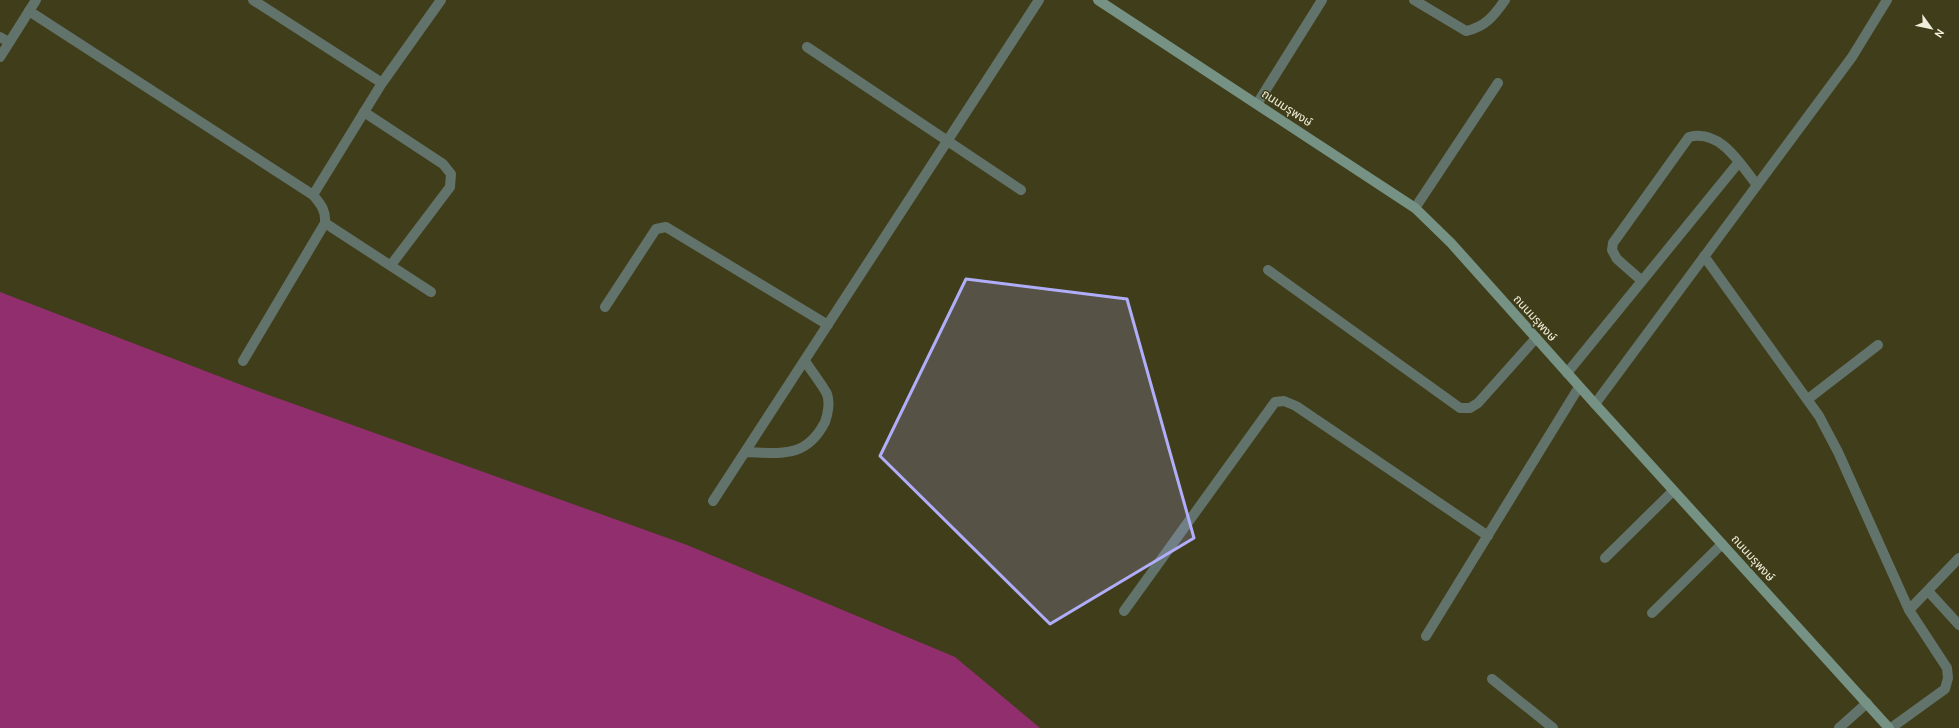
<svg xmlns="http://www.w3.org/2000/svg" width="1959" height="728" viewBox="0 0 1959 728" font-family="Cabin,'Noto Sans Thai',sans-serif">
<rect width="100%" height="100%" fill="#403d1a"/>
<path fill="#912f6e" d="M0,292L252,389L687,545L955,657L1040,728H0Z"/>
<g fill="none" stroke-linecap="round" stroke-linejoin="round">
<path stroke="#62736b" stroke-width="10" d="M1414,0L1466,31C1485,27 1494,16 1505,0
M29,11L313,195
M0,37L9,42
M807,47L1021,190
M1257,104L1322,0
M364,112L443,164L451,174L450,187L391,265
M1415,208L1498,83
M325,223L431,292
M1268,270L1460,408H1470L1478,403L1536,338
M1642,281L1739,162
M605,307L656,229L666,227L828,325
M1567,373L1642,281L1617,259L1612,250L1613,243L1689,137C1721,129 1740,164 1757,185
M1808,399L1878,345
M745,452C781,453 806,459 825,422C828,414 830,402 827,394C821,383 812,372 805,361
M713,501L1039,0
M1605,558L1673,491
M1928,591L1959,625
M1124,611L1275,402L1284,401L1296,406L1488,536
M1652,613L1722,544
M1426,636L1579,387
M1492,679L1553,728
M1839,728L1867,703"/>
<path stroke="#62736b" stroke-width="10" d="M253,0L382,83
M0,57L36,0
M1704,256L1819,416L1838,452L1909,610
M243,361L325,223C326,210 321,205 313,195L382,83L441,0
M1595,404L1852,57L1887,0
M1891,728L1945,689L1948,678L1947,668L1909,610L1959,558"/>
<path stroke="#769285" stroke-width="10" d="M1098,0L1415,208L1451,243L1595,404L1889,728"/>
</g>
<path fill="#b0aefa" fill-opacity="0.2" stroke="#b0aefa" stroke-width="3" stroke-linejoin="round" d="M966,279L1127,299L1194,538L1050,624L880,456Z"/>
<g text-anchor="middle" stroke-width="3" stroke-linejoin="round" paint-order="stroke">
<g font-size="12" fill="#eeeed9" stroke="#403d1a">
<text transform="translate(1287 108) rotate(33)" y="4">ถนนมรุพงษ์</text>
<text transform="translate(1535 318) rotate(48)" y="4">ถนนมรุพงษ์</text>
<text transform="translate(1753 558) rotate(48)" y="4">ถนนมรุพงษ์</text>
</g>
</g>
<g transform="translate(1931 28) rotate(123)" stroke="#403d1a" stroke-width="3" paint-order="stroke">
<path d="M0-3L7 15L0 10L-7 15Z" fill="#eeeed9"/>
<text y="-6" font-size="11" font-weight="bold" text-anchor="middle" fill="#eeeed9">N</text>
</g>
</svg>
